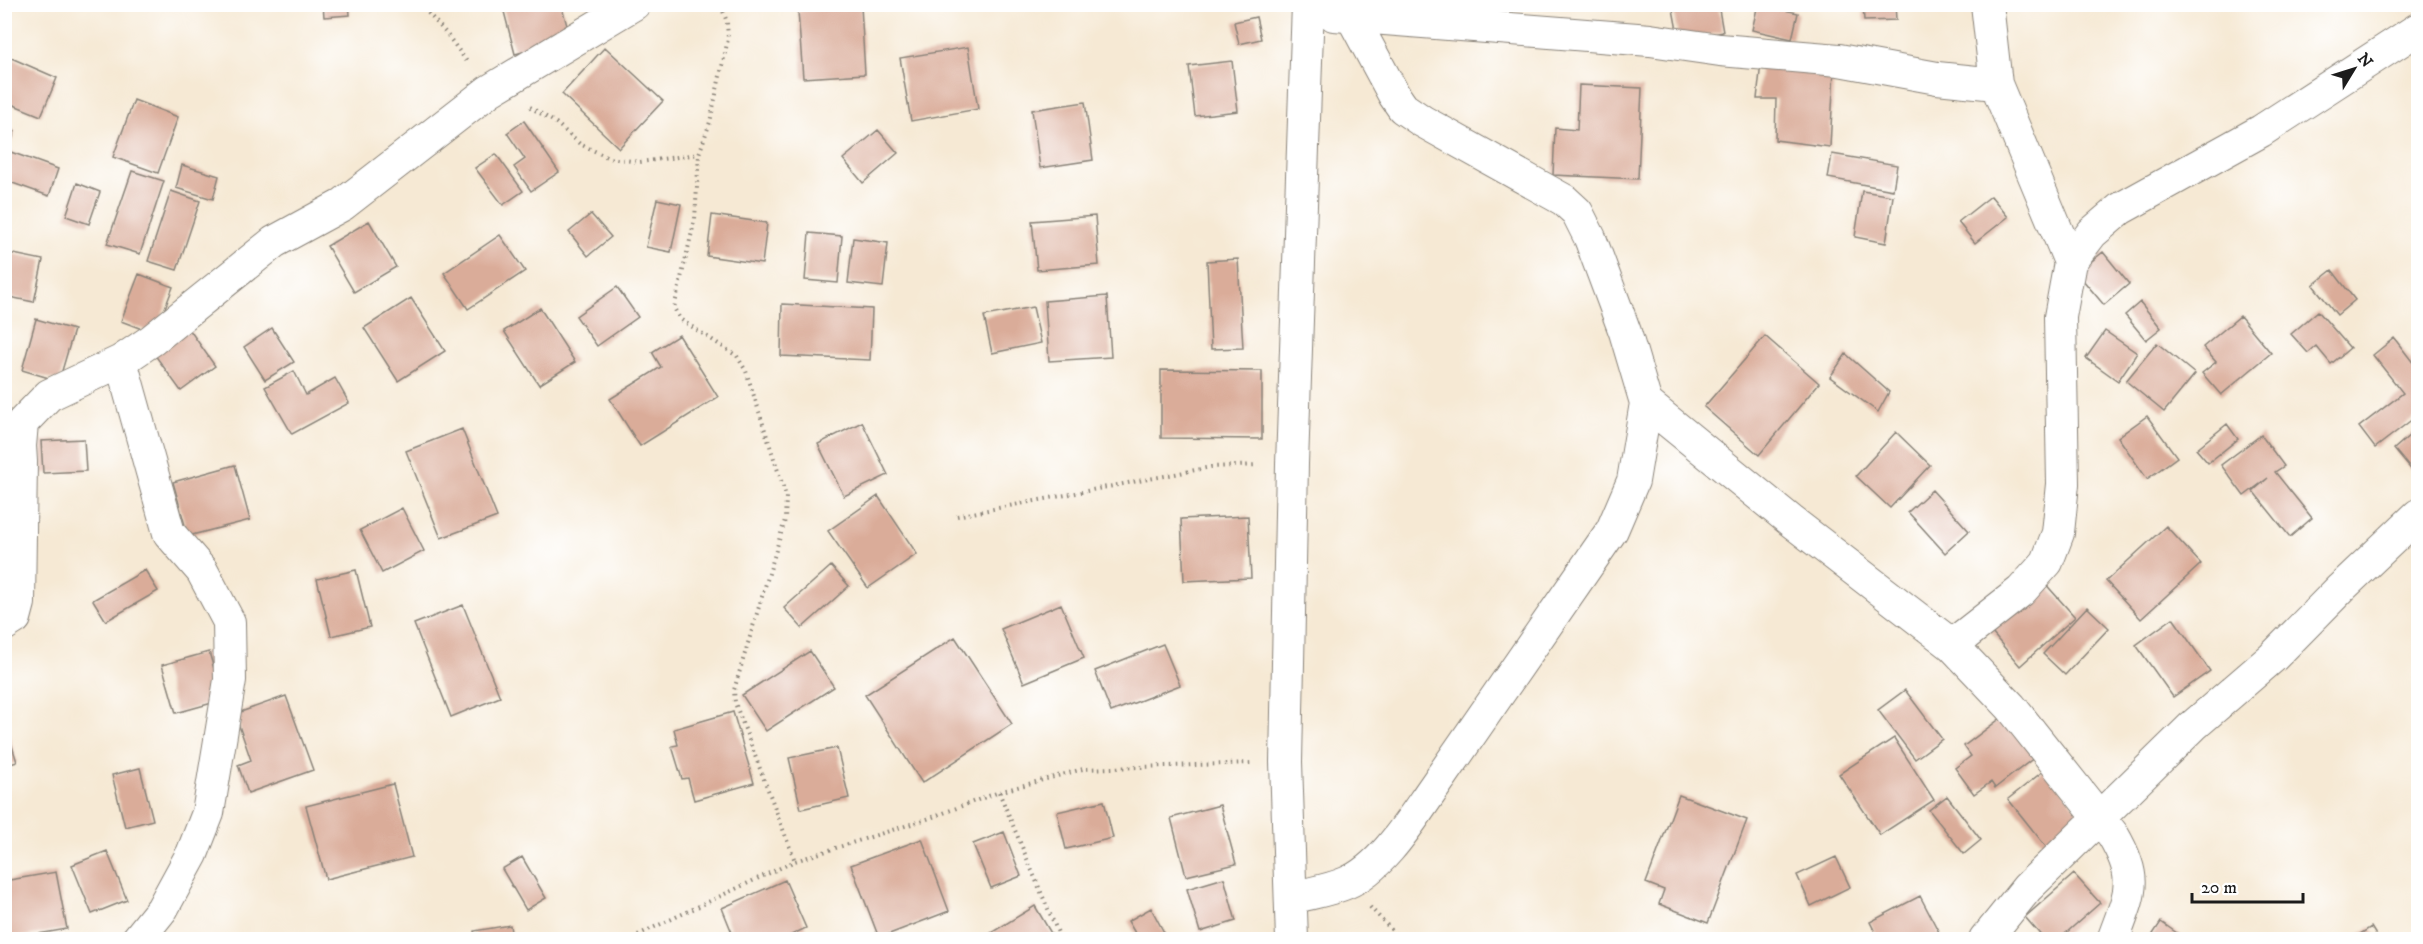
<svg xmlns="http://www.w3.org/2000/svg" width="2423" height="944" viewBox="0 0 2423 944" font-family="'IM FELL DW Pica',serif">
<rect width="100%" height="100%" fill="#fff"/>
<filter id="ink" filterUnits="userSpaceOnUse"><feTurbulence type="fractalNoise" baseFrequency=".0167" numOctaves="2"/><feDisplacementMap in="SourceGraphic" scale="12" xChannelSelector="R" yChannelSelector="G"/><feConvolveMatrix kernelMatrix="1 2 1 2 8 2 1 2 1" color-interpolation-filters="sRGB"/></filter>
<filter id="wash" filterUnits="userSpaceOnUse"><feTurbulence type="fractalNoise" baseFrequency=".008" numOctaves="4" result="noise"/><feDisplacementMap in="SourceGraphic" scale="24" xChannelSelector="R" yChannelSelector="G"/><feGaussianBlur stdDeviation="1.35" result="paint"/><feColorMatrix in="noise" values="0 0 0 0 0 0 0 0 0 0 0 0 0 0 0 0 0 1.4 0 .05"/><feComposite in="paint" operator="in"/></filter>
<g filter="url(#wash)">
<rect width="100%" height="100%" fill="#f6e9d4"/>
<g id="blocks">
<path fill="#daac99" d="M323,4H349L350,15L324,17Z
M502,4H561L571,40L515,54Z
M1672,4H1718L1723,32L1679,41Z
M1758,4L1798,13L1792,39L1752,30Z
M1863,4H1895L1896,20L1864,21Z
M861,6L865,74L803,78L798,11Z
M1256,17L1261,39L1239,44L1234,22Z
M605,47L663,101L619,148L562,94Z
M968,47L978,109L911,121L900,58Z
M9,57L57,78L41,116L4,101V68Z
M1232,61L1238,111L1195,116L1189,66Z
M1761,63L1834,70L1830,147L1775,140L1776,99H1757Z
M1579,85L1642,88L1638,179L1553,175L1555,128L1577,130Z
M134,100L178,117L158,173L113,157Z
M1085,102L1093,160L1040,168L1032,110Z
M524,121L559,172L531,191L514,167L525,159L507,133Z
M4,127L15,131L8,151L58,169L49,196L4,180Z
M878,130L898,153L863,183L843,159Z
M496,154L523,191L503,205L475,168Z
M1832,154L1897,165L1893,190L1828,178Z
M182,165L219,176L213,199L176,188Z
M132,171L164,181L140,254L107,244Z
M77,183L100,192L89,224L66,216Z
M171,191L200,201L177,270L148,261Z
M1862,191L1893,196L1886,243L1855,237Z
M1991,196L2008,217L1975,243L1958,222Z
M657,199L681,204L671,252L646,247Z
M591,214L611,237L588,256L569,232Z
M712,215L767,223L762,264L707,256Z
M1095,216L1099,265L1037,270L1032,221Z
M369,221L396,267L354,292L327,246Z
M809,233L842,236L838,283L805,280Z
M500,235L525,271L468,309L444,273Z
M853,238L888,243L883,287L848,283Z
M4,252L43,260L34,302L4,296Z
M2103,252L2129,284L2104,305L2077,273Z
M1238,259L1243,348L1211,349L1207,261Z
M2332,270L2355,300L2337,315L2313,285Z
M139,274L173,287L155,334L121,321Z
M617,287L638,317L597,346L576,316Z
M1107,296L1111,357L1049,361L1045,301Z
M411,298L445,351L398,381L364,328Z
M2140,302L2161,328L2146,340L2125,315Z
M782,304L872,309L870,360L781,356Z
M1033,307L1041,343L992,353L984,316Z
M540,308L575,362L539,385L504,331Z
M2318,311L2350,348L2331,364L2316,346L2308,353L2291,334Z
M2240,316L2271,353L2221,395L2202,373L2216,362L2203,347Z
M36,319L74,330L59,381L22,370Z
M187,326L215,366L181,391L152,351Z
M272,328L294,362L265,380L244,347Z
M2105,331L2137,353L2118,381L2086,358Z
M679,335L718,397L640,446L610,399L661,367L652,352Z
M1765,336L1819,383L1759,455L1704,407Z
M2394,338L2418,369V415L2375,448L2359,427L2403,393L2373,355Z
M2157,343L2195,374L2164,412L2126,381Z
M1846,354L1889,392L1878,412L1830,377Z
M1161,370L1262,371V439L1161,438Z
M294,371L306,395L335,378L349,403L292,434L265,387Z
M2147,416L2177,457L2147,479L2118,437Z
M862,422L888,475L844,496L818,444Z
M2227,424L2238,439L2208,463L2196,449Z
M2418,428V469L2414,473L2394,449Z
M462,429L497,517L441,538L406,451Z
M1896,432L1930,465L1890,508L1856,476Z
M2261,435L2284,466L2275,472L2312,518L2290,537L2253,491L2268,478L2244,496L2221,465Z
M84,439L86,471L43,473L41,441Z
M235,465L250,520L188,536L173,482Z
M1932,490L1969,531L1945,553L1908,512Z
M878,496L917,554L868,588L828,531Z
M402,508L424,551L382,573L360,530Z
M1248,516L1251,578L1184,581L1181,519Z
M2166,526L2201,564L2141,619L2106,581Z
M831,566L849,586L802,628L784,608Z
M145,570L158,591L106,621L93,600Z
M356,570L370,627L331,636L317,579Z
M2042,580L2075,617L2020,666L1987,627Z
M1061,604L1084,658L1024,683L1001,629Z
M463,605L500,697L451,717L414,624Z
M2087,607L2109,628L2065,675L2043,654Z
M2173,618L2210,671L2173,697L2136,645Z
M955,637L1012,724L922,783L865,695Z
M1163,644L1180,685L1111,712L1095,671Z
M810,651L834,687L766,731L742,695Z
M209,652L223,700L176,713L162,665Z
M1905,690L1942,739L1915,759L1878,710Z
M286,696L313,770L248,793L238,765L251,760L235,714Z
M733,712L754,783L694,800L688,778L682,779L672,746L678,745L674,729Z
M2001,718L2039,754L1995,788L1991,782L1974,794L1955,768L1971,756L1964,746Z
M4,720L17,762L4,766Z
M1894,738L1934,800L1880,835L1839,774Z
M837,748L849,798L801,809L789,758Z
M140,768L153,820L125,827L112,775Z
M2046,769L2085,819L2047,848L2008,799Z
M393,784L412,857L326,879L306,806Z
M1679,795L1747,820L1708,923L1659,904L1664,890L1646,883Z
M1947,796L1981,840L1964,854L1929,810Z
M1104,801L1113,838L1066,849L1057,812Z
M1220,805L1236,864L1186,876L1171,818Z
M1004,832L1021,876L991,888L973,844Z
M922,839L949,911L879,938L851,865Z
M107,851L127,900L92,914L72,865Z
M522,857L546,898L526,910L502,869Z
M1836,857L1850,887L1811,906L1797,875Z
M56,872L67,929L4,940V881Z
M2074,874L2100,903L2058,940H2045L2025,917Z
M1224,878L1236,921L1200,932L1187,889Z
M785,880L806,928L781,940H735L722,908Z
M1920,896L1943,940H1879L1870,922Z
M1035,906L1055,940H988L986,936Z
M1151,908L1168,940H1139L1128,921Z
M2161,922L2184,938L2183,940H2149Z
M510,925L512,940H475L474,931Z
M2371,927L2379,940H2351Z"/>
</g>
</g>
<g filter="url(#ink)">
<use href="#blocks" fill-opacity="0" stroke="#898278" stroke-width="1.5"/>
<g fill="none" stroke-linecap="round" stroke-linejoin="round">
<g stroke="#898278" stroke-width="34">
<path id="minor" d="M1987,4L1996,84L2070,262
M1334,15L1650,40L1720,50L1839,60L1937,78L1996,84
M121,361L169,533L202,571L229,622L230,680L208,813L192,854L162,909L137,940
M1646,403L1791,521L1952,645L2011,707L2113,835C2140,881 2130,893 2113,940
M4,625L15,618L19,603L21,462L20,446L22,423L49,395L121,361L152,340L274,242L342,205L489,91L634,4
M1952,645L2021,591L2047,562L2058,533L2063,484L2060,317L2070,262L2092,233L2120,209L2261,131L2418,29
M1292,898C1310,893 1330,890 1346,883C1380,869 1408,825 1428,796L1612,530L1633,481L1646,403L1625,332L1590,238L1577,212L1564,200L1422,121L1403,108L1394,95L1351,15
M1292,940L1286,762L1292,464L1308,4
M1985,940L2027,888L2059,857L2193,726L2273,657L2341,588L2418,515"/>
</g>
<path stroke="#898278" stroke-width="4" stroke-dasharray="1.5 4.5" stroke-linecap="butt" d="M420,4L446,33L468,63
M714,4L723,11L727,22L728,39L710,122L699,154L695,219L674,308L680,319L737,356L746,371L786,496L785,520L734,690L735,703L795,861
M530,107L556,123L580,144L609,158L640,162L699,154
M957,516L1211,467L1258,465
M999,792L1061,940
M1370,907L1401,940
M627,940L795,861L930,818L999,792L1083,769L1253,763"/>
<use href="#minor" stroke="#fff" stroke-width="32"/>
</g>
</g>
<rect width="2423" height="944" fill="none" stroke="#fff" stroke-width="24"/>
<g transform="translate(2354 69) rotate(52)" stroke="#ffffff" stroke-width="4.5" paint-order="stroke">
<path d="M0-4.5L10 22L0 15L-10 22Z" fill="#1c1c1c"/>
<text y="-9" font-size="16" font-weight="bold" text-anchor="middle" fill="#1c1c1c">N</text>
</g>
<path d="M2192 893v9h111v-9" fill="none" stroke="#1c1c1c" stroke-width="3"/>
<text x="2201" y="893" font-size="18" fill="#1c1c1c" stroke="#ffffff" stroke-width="4.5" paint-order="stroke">20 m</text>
</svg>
